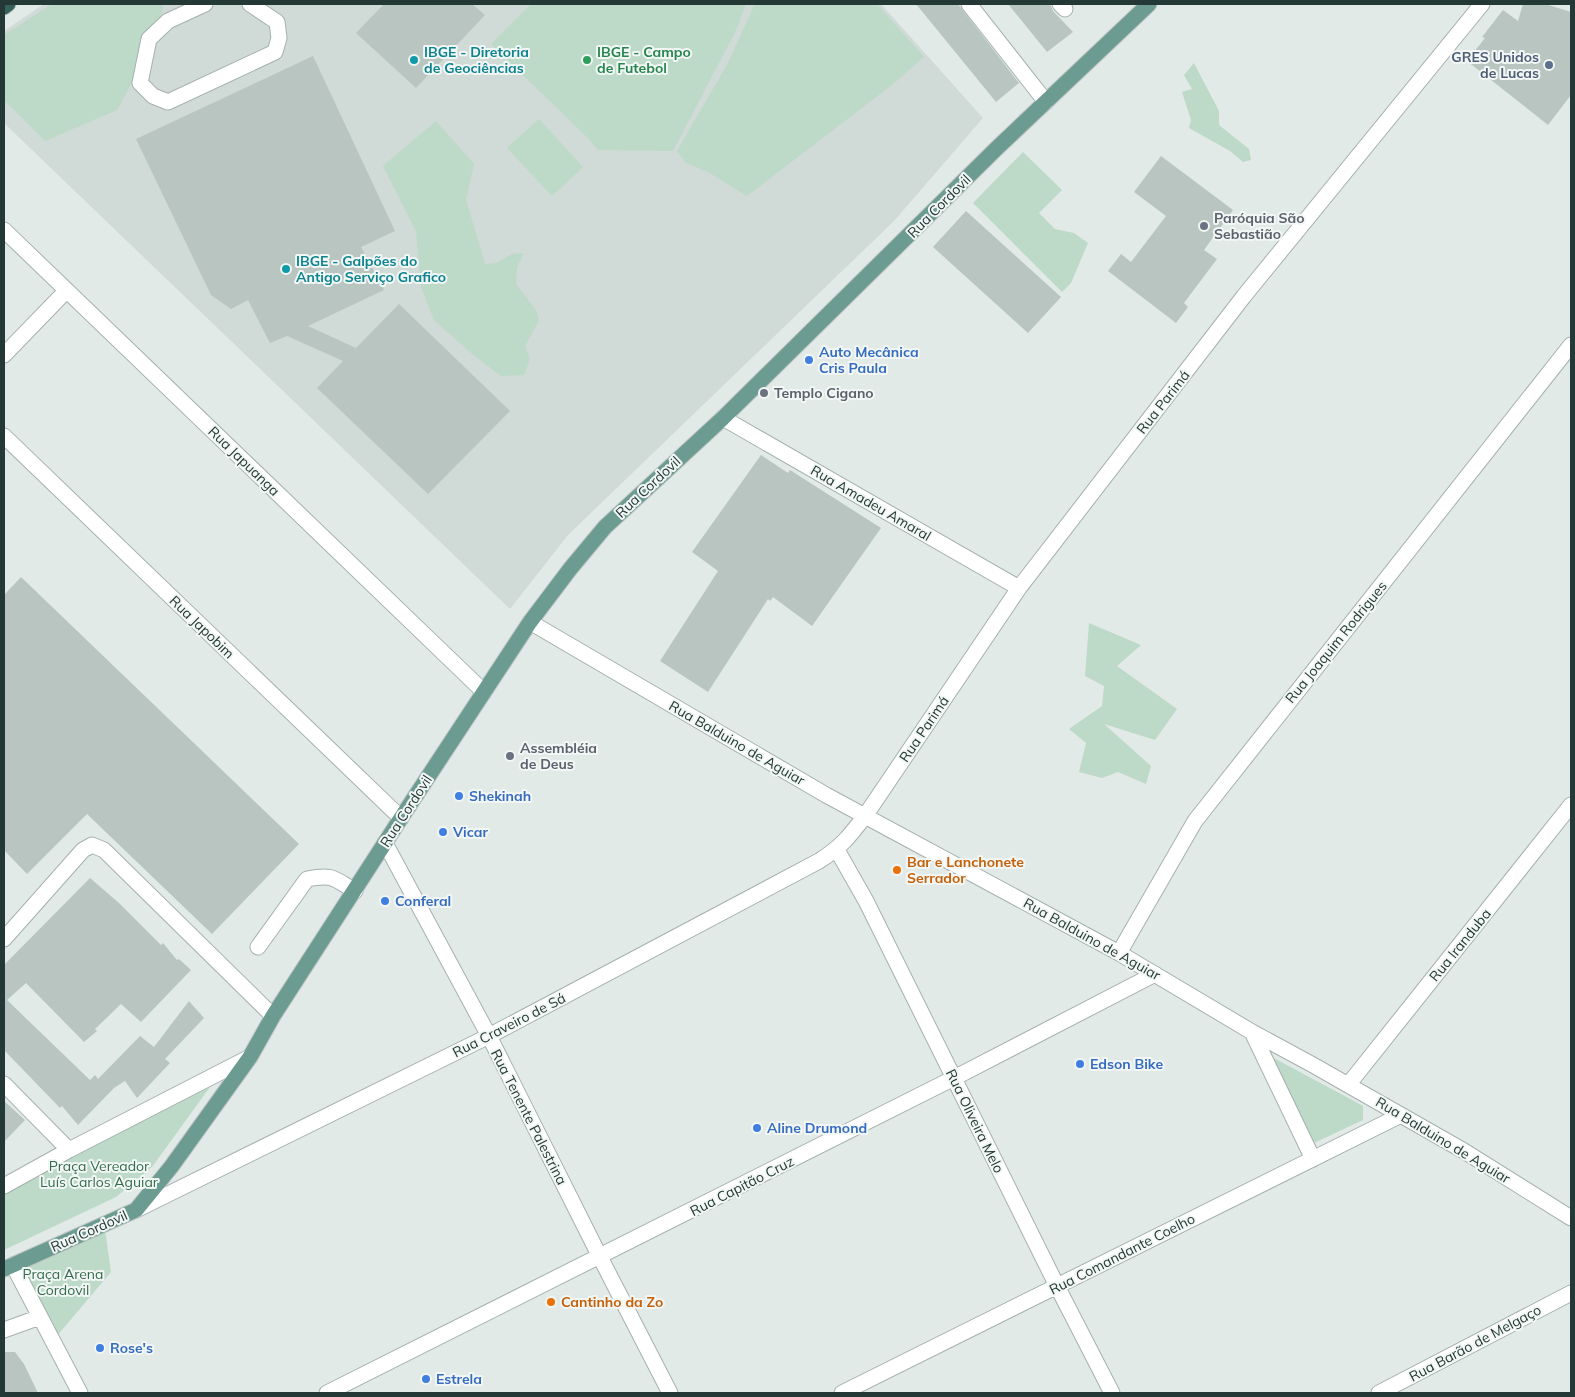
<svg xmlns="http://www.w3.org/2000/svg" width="1575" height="1397" viewBox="0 0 1575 1397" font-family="Mulish,sans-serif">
<rect width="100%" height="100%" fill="#e2eae7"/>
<path fill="#d0dad6" d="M44,4H881L983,118L894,221L568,535L510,609L4,123V31Z"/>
<path fill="#bdd9c7" d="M52,4H164L153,43L117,110L45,141L4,100V35Z
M531,4H746L735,32L673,151L598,150L589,139L491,44Z
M755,4H877L924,57L893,84L747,196L708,172L686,163L677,151L728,63Z
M1194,63L1219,111V125L1249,149L1251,160L1243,162L1230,151L1189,128L1191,120L1182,92L1192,89L1184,75Z
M539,119L583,167L552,196L507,148Z
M436,121L474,164L466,200L485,264L496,263L512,254L524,253L517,267L516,284L536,310L539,320L525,346L530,359L524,375L501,376L471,353L434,320L421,287L416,231L383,166Z
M1023,152L1062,190L1039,213L1055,229L1074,233L1088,243L1071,283L1062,292L973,203Z
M1089,623L1141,645L1117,666L1177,709L1155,740L1104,724L1151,766L1146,784L1118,772L1102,778L1079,772L1086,743L1069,729L1102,706L1104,686L1085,676Z
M1268,1055L1354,1101L1363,1106V1120L1314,1143Z
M210,1087L152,1167L116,1197L4,1250V1195L77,1154Z
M105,1230L111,1272L56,1337L20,1268Z"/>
<path fill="#b8c5c0" d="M384,4H472L485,15L416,88L356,33Z
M916,4H958L1019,83L996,102Z
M1008,4H1050L1053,11L1073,32L1047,52Z
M1523,4H1545L1571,12V95L1548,125L1467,61L1485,38L1482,37L1503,10L1518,21Z
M313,56L395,231L361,247L384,290L308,326L356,348L399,304L510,411L428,494L317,388L343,361L287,336L270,343L248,300L231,309L211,295L136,139Z
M1161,156L1233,210L1204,250L1217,259L1184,303L1188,307L1176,323L1108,271L1121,254L1131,262L1166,216L1134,192Z
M966,211L1061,297L1028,333L933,247Z
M761,455L788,473L790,470L881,528L812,626L773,597L770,601L768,599L708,692L660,661L718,571L692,552Z
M21,577L299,844L212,934L87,814L27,874L4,850V595Z
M90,878L119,903L161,945L163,943L177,960L179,959L191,970L141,1022L121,1004L95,1029L97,1031L84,1042L26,983L7,1000L90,1080L95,1075L98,1079L140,1036L154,1047L189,1001L204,1018L165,1059L170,1063L137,1098L125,1081L114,1088L78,1125L62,1106L60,1108L4,1050V965Z
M4,1101L25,1120L4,1142Z
M4,1352H15L24,1364L38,1393H4Z"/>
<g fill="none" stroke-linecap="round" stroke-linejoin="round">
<g stroke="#a5b1ae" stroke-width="17">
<path id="minor" d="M205,4L168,21L149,39L140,83L153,96L168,102L275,52L279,38L277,22L250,4
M969,4L1046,102
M1060,4L1065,9
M4,230L484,692
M4,355L66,291
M723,418L1019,588
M4,436L401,818
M530,622L826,795L1119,953L1252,1032L1313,1065L1464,1151L1571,1218
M385,843L489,1036L600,1257L670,1393
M837,850L866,901L1057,1286L1112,1393
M4,939L83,850L92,845L104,850L273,1016
M258,947L307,879C333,874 333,878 355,891
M1119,953L1195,821L1571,345
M1252,1032L1313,1159
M4,1084L69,1150
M1348,1085L1571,805
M4,1186L69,1150L250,1057
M136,1210L489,1036L819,861C841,847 849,837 865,816L1019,588L1244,296L1482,4
M13,1265L80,1393
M4,1330L40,1317
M327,1393L954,1078L1155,974
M842,1393L1401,1115
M1379,1393L1571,1293"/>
</g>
<g stroke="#bdc4c2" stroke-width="17">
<path id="major" d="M4,1269L136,1210L171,1167L250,1057L273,1016L401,818L530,622L570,569L605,527L723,418L997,148L1149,4"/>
</g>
<g stroke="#bdc4c2" stroke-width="17">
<path id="highway" d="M4,7L8,4"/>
</g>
<use href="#minor" stroke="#fff" stroke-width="15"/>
<use href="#major" stroke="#6c9b92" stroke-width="15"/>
<use href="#highway" stroke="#34625b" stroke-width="15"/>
</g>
<g fill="#0f9aa8" stroke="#f2f7f5" stroke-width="2">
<circle cx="414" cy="60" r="5"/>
<circle cx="286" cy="269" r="5"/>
</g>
<circle fill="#2e9e5b" stroke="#f2f7f5" stroke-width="2" cx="587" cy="60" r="5"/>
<circle fill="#5c6f8a" stroke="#f2f7f5" stroke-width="2" cx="1549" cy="65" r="5"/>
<g fill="#6b7280" stroke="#f2f7f5" stroke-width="2">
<circle cx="1204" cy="226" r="5"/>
<circle cx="764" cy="393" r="5"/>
<circle cx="510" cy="756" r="5"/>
</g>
<g fill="#3f7fe0" stroke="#f2f7f5" stroke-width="2">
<circle cx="809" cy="360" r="5"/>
<circle cx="459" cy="796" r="5"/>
<circle cx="443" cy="832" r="5"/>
<circle cx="385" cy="901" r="5"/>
<circle cx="1080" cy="1064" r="5"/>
<circle cx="757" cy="1128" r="5"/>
<circle cx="100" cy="1348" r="5"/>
<circle cx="426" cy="1379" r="5"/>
</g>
<g fill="#e8710a" stroke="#f2f7f5" stroke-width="2">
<circle cx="897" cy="870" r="5"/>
<circle cx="551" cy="1302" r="5"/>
</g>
<g text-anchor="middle" stroke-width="4" stroke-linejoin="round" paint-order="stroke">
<g font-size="14" font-weight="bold" fill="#0d838f" stroke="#f2f7f5" text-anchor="start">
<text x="424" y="57">IBGE - Diretoria<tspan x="424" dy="16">de Geociências</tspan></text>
<text x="296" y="266">IBGE - Galpões do<tspan x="296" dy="16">Antigo Serviço Grafico</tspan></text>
</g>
<g font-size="14" font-weight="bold" fill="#27864d" stroke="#f2f7f5" text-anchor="start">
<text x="597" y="57">IBGE - Campo<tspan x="597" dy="16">de Futebol</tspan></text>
</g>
<g font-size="14" font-weight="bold" fill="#4e5e75" stroke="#f2f7f5" text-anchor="end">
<text x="1539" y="62">GRES Unidos<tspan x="1539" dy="16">de Lucas</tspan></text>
</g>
<g font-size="14" fill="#243935" stroke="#f2f7f5">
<text transform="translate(939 206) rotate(-45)" y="5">Rua Cordovil</text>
<text transform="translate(1163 402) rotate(-52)" y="5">Rua Parimá</text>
<text transform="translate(244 461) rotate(44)" y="5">Rua Japuanga</text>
<text transform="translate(648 487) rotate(-43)" y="5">Rua Cordovil</text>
<text transform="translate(871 503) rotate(30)" y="5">Rua Amadeu Amaral</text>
<text transform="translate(202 627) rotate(44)" y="5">Rua Japobim</text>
<text transform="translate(1336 642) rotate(-51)" y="5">Rua Joaquim Rodrigues</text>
<text transform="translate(924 729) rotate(-56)" y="5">Rua Parimá</text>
<text transform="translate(737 743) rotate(30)" y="5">Rua Balduino de Aguiar</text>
<text transform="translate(406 811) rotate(-57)" y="5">Rua Cordovil</text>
<text transform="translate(1092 939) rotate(29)" y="5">Rua Balduino de Aguiar</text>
<text transform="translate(1460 945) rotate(-51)" y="5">Rua Iranduba</text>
<text transform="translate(509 1025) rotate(-27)" y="5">Rua Craveiro de Sá</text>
<text transform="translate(529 1117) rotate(63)" y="5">Rua Tenente Palestrina</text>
<text transform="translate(975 1121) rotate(64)" y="5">Rua Oliveira Melo</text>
<text transform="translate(1443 1140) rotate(31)" y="5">Rua Balduino de Aguiar</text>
<text transform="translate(742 1186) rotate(-27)" y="5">Rua Capitão Cruz</text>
<text transform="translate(89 1231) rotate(-24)" y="5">Rua Cordovil</text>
<text transform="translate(1122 1254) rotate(-27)" y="5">Rua Comandante Coelho</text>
<text transform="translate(1475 1343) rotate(-28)" y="5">Rua Barão de Melgaço</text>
</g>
<g font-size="14" font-weight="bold" fill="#5b616d" stroke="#f2f7f5" text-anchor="start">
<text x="1214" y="223">Paróquia São<tspan x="1214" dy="16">Sebastião</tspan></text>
<text x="774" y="398">Templo Cigano</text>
<text x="520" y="753">Assembléia<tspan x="520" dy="16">de Deus</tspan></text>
</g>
<g font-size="14" font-weight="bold" fill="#366cbe" stroke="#f2f7f5" text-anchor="start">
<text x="819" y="357">Auto Mecânica<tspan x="819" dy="16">Cris Paula</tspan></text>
<text x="469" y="801">Shekinah</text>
<text x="453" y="837">Vicar</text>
<text x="395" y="906">Conferal</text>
<text x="1090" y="1069">Edson Bike</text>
<text x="767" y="1133">Aline Drumond</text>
<text x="110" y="1353">Rose's</text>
<text x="436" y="1384">Estrela</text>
</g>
<g font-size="14" font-weight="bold" fill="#c56008" stroke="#f2f7f5" text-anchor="start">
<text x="907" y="867">Bar e Lanchonete<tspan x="907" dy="16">Serrador</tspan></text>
<text x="561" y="1307">Cantinho da Zo</text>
</g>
<g font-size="14" fill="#336b4c" stroke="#f2f7f5">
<text x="99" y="1171">Praça Vereador<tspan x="99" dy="16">Luís Carlos Aguiar</tspan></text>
<text x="63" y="1279">Praça Arena<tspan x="63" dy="16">Cordovil</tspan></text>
</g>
</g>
<rect width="1575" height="1397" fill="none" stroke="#243935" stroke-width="10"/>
</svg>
